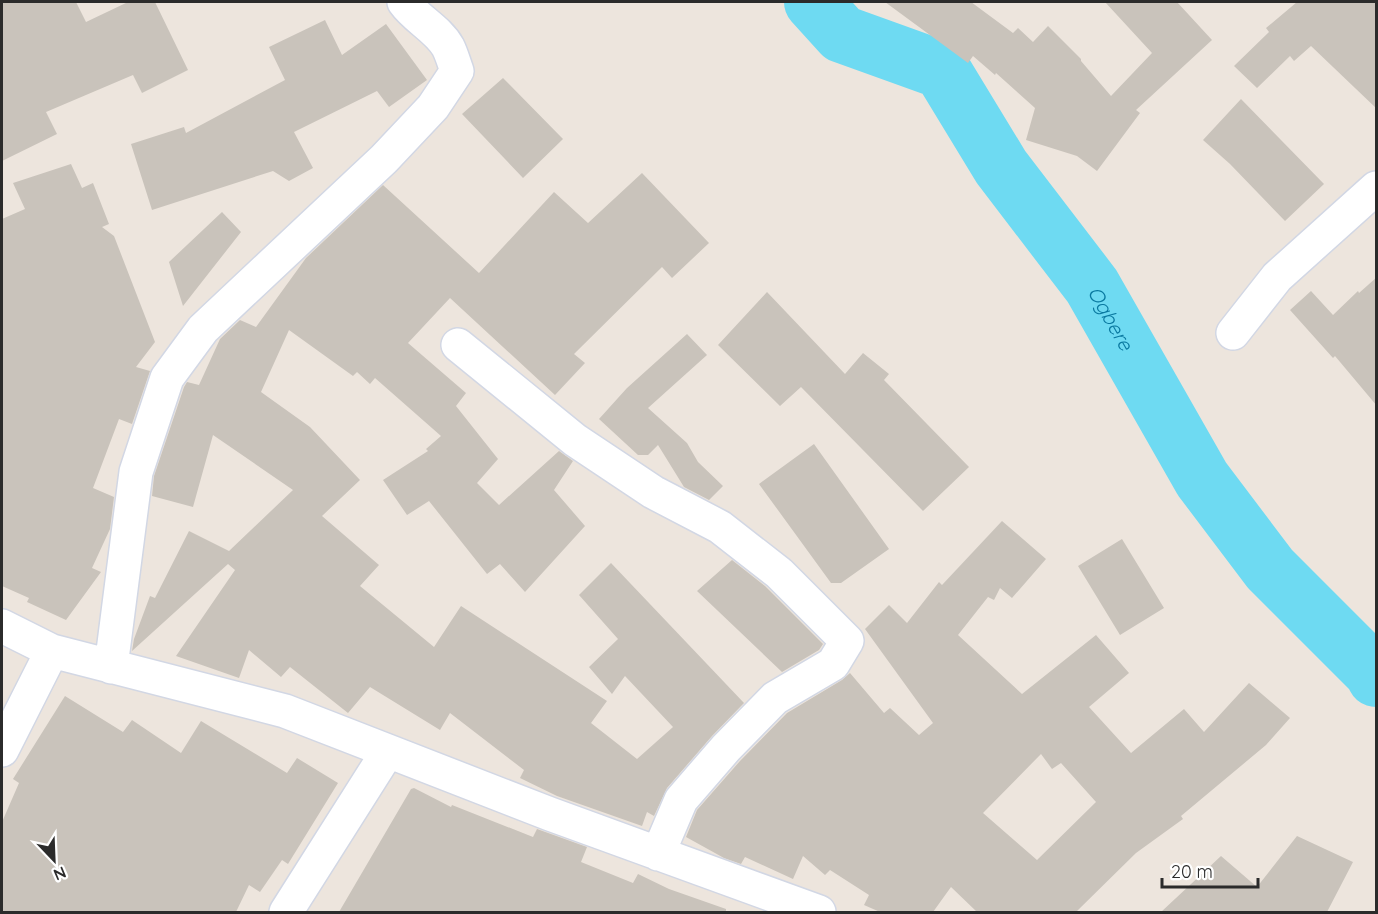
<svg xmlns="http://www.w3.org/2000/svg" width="1378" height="914" viewBox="0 0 1378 914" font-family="Quicksand,sans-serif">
<rect width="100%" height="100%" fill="#ede5dd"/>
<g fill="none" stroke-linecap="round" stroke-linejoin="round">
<path stroke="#6edaf2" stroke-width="58" id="s1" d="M813,2L842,34L942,70L1001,167L1092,286L1202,479L1270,569L1373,672L1376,678"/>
</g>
<path fill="#c9c3bb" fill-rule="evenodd" d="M2,2H76L86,22L128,2H155L188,70L142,93L133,75L46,112L57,134L2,161Z
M885,2H971L1013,33L1018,28L1033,42L1048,26L1081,59V61L1111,96L1152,53L1105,2H1177L1212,40L1136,110L1140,113L1097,171L1077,156L1026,140L1035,108L996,73L995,75L973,56L968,63Z
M1297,2H1377V109L1311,46L1294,61L1290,56L1257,88L1234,66L1269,32L1266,28Z
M325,20L342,55L386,24L427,80L389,107L377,91L294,132L313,168L289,181L273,171L152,210L131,144L184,127L186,133L285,80L269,47Z
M503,78L563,139L523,178L462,114Z
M1241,99L1324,184L1285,221L1230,164L1203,140Z
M71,164L82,188L93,183L109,224L102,227L114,236L155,342L136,367L150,371L132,424L119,419L93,488L114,497L110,529L92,568L101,572L66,620L27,602L29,598L2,586V219L25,209L13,183Z
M642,173L709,243L672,278L662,267L574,354L585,363L555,395L450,298L408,343L466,393L456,406L498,459L477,483L499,505L559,451L573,461L554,490L585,526L525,592L500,564L487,574L429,501L407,515L383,480L428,451L426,449L441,436L375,378L370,384L357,372L353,376L289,330L261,392L310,427L360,480L322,516L379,565L360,586L434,647L461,606L607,701L591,723L637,759L673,727L625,676L612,694L589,667L618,639L579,595L611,563L744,703L712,736L667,788L654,816L647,812L642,826L557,796L520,778L524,770L450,713L440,730L370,687L348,713L290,667L281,677L249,650L239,678L176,656L235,570L228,564L132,651L134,639L150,596L155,598L189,531L229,551L293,490L213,435L193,507L152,496L154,476L184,387L187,382L199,385L220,339L240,320L256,327L306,258L383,185L479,273L554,192L588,223Z
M222,212L241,232L183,306L169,262Z
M1377,277V406L1335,356L1333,358L1290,310L1311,291L1333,315L1358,291L1359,293Z
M767,292L845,374L863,353L889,374L884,380L969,467L923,511L801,387L780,406L718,345Z
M687,334L707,355L648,408L687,443L698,462L723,486L709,500L684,487L658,445L648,455H638L599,419L627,388Z
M814,444L889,549L841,583H831L759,484Z
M1002,521L1046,559L1012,598L1000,588L994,600L988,597L958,635L1022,694L1096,635L1129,673L1089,707L1131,753L1184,709L1204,732L1249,683L1290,718L1266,745L1181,816L1183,819L1136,853L1076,912H977L951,887L933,912H880L864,905L869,895L830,870L825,875L803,856L793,879L745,857L741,864L724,858L686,837L697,810L740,761L787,713L842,680L850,673L884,713L890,708L919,735L933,723L865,629L889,605L907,623L939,582L942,585ZM1041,754L1052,769L1061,763L1096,802L1037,860L983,813Z
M1122,539L1164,608L1120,635L1078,566Z
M732,560L765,586L823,644L819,650L782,672L697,591Z
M65,696L123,732L132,720L181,753L201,721L287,773L297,758L338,783L288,864L282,860L260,892L249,885L236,912H2V822L19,783L13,779Z
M414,788L451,807L452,805L533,837L537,829L587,847L581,862L633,883L638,874L669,889L726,909V912H339L411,789Z
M1297,836L1353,862L1327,912H1161L1221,856L1257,887Z"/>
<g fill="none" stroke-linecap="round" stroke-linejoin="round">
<g stroke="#d2d7e4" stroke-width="36">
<path id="minor" d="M1233,333L1277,277L1376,188
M458,345L575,440L653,492L720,527L779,573L847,641L833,664L775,698L726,748L681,800L658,854
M2,626L52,651L285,711L550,814L819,912
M111,667L136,472L167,378L203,329L384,159L433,107L457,71C454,63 452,55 448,47C438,29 416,19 404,2
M2,750L52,651
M286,912L388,751"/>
</g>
<use href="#minor" stroke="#fff" stroke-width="33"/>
</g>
<g text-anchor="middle" stroke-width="4.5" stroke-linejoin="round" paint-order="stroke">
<g font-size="20" font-style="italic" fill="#0a79a0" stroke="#fff">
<text dy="7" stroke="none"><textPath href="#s1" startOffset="450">Ogbere</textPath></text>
</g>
</g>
<rect width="1378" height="914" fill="none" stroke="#2b2b2b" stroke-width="6"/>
<g transform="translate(54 860) rotate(157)" stroke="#ffffff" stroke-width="4.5" paint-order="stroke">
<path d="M0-4.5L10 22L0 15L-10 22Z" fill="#2b2b2b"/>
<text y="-9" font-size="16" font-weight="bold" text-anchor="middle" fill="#2b2b2b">N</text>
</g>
<path d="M1162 878v9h96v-9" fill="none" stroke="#2b2b2b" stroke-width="3"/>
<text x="1171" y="878" font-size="18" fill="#2b2b2b" stroke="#ffffff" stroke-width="4.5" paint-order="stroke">20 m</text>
</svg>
